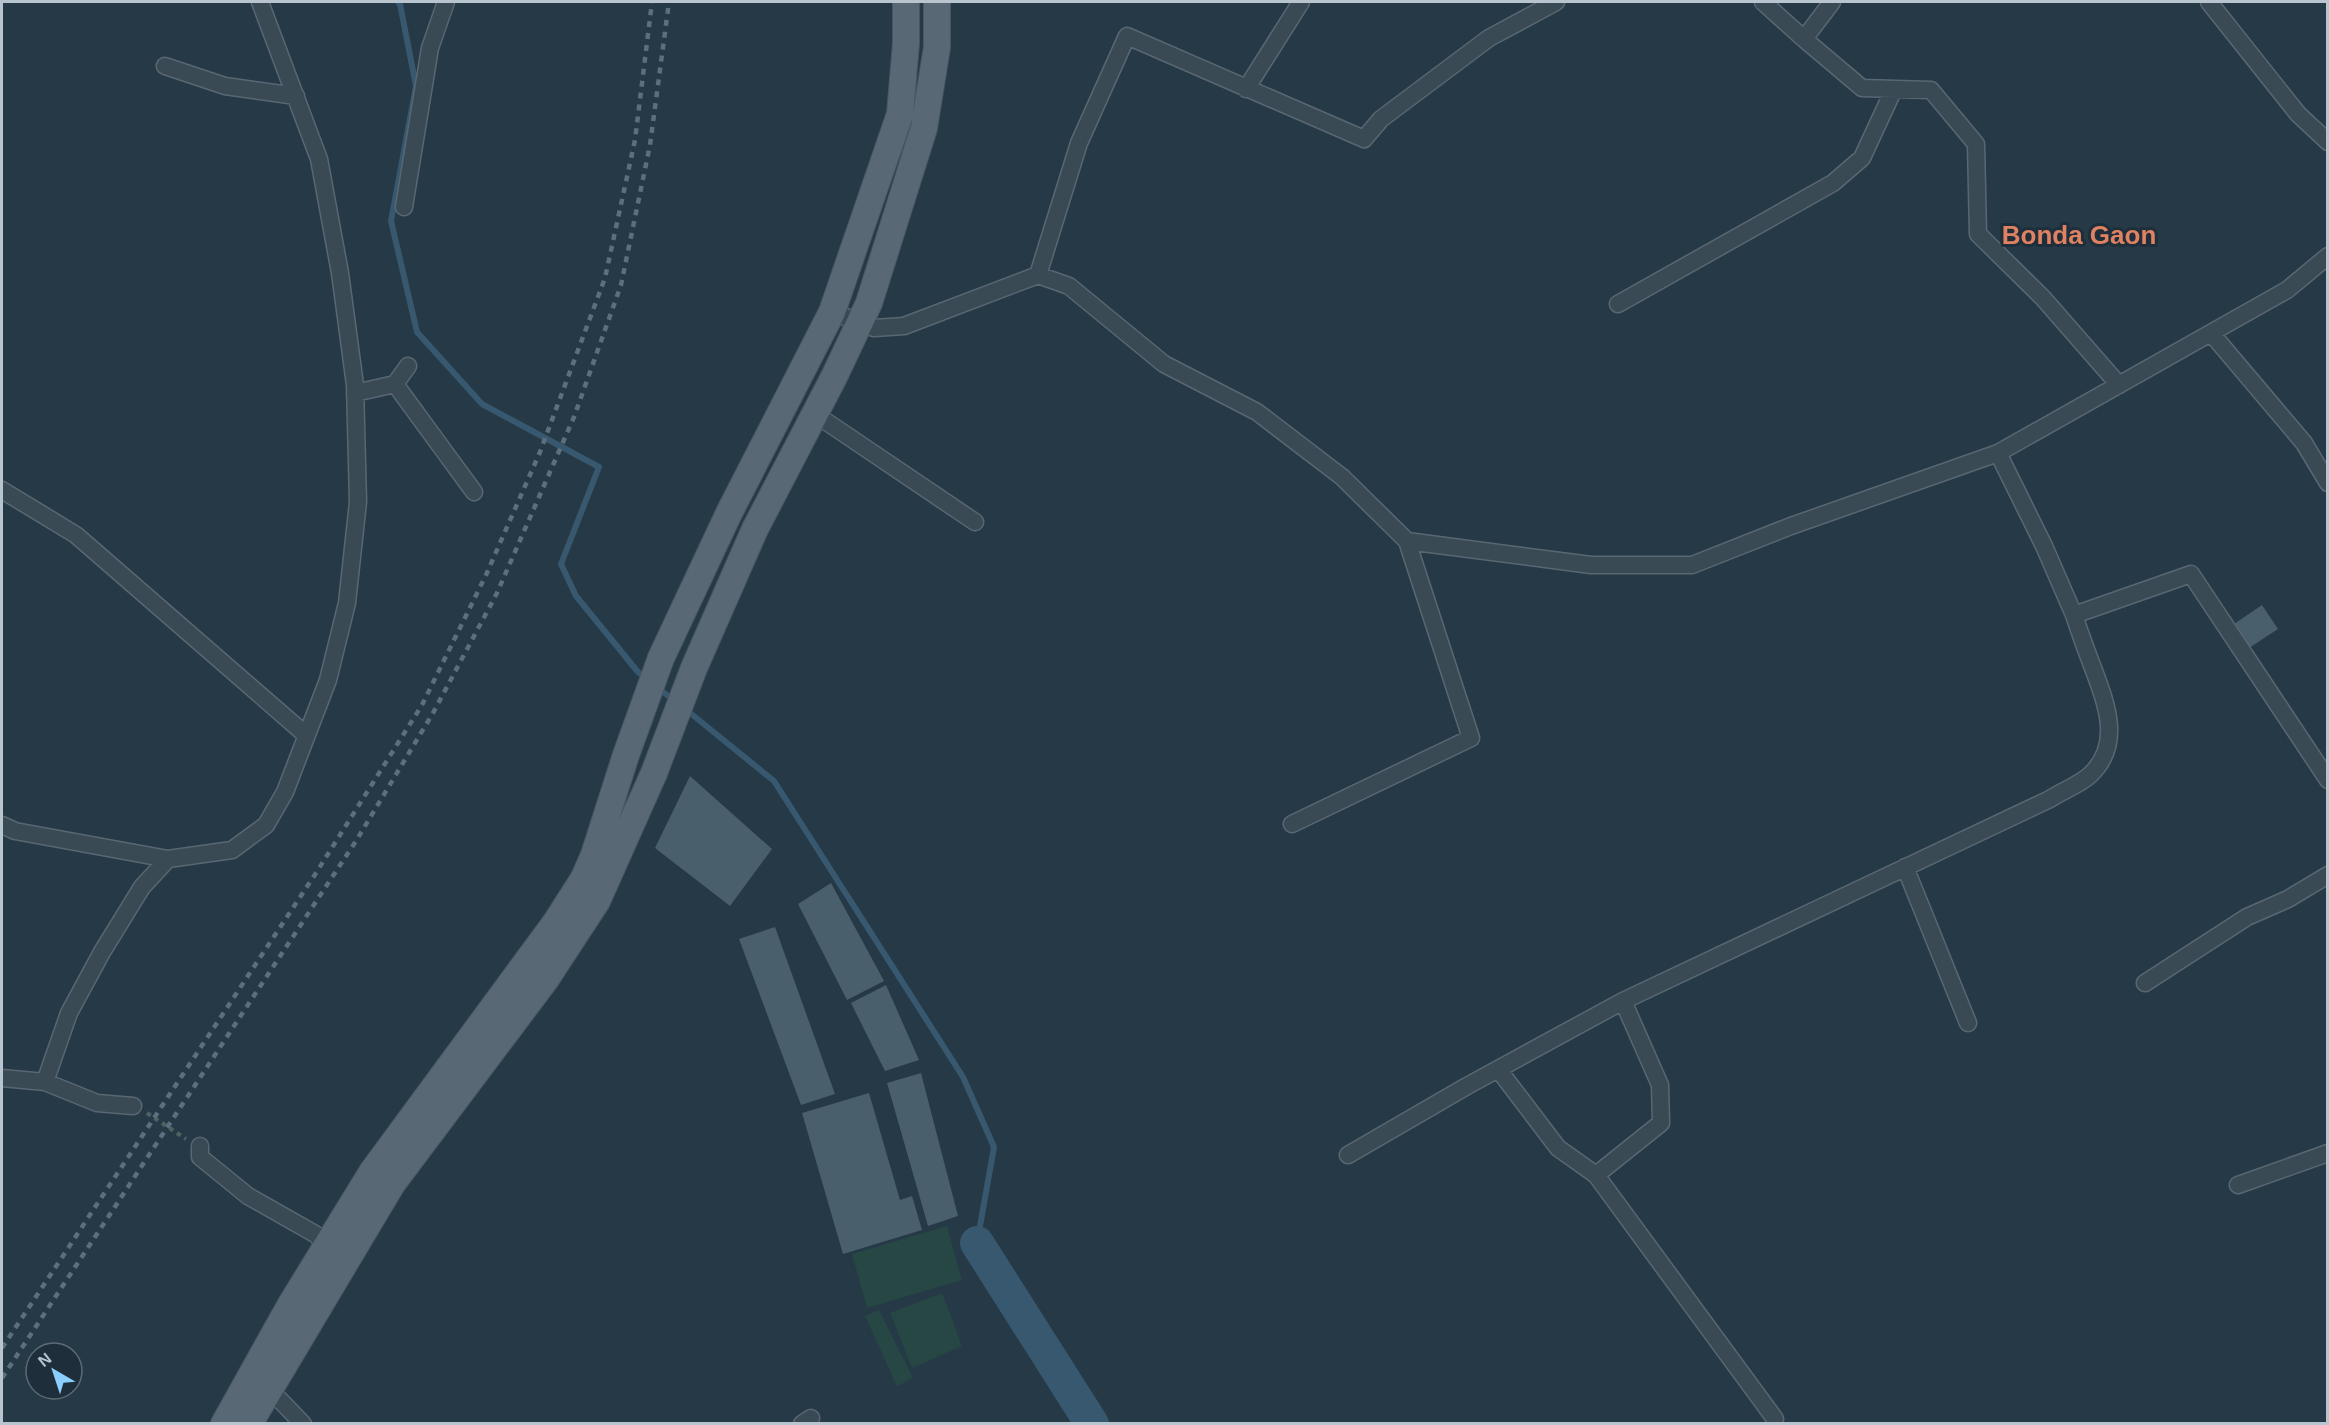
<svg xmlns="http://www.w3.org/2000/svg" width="2329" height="1425" viewBox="0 0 2329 1425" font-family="Arial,sans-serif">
<rect width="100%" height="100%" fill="#253946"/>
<path fill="#274745" d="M947,1226L962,1280L867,1308L852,1254Z
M942,1293L962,1346L912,1368L890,1313Z
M879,1310L913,1378L897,1386L865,1316Z"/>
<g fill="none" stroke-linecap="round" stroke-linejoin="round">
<path stroke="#37586e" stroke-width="6" d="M398,2L400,4L416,86L391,221L417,332L482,404L599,467L561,564L576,596L638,672L648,679
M658,688L676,702
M684,708L774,781L963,1077L994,1147L977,1243"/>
<path stroke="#37586e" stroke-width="34" d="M977,1243L1092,1424"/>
</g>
<path fill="#495f6c" d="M2262,605L2278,629L2249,648L2234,624Z
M690,776L772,849L730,906L655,848Z
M831,883L884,981L847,1000L798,904Z
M775,927L835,1094L801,1105L739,939Z
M886,985L919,1060L885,1071L851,1003Z
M921,1073L958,1216L928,1226L887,1083Z
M869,1093L900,1200L912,1196L922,1230L843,1254L802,1113Z"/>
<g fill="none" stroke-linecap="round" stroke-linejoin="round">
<g stroke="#596772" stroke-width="19">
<path id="street" d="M1763,2L1804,39L1832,2
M2209,2L2298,114L2328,142
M1804,39L1862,88L1931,90L1976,144L1978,234L2043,298L2119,385
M165,66L225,86L296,96
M1246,89L1301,2
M404,207L430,48L446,2
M1038,275L1079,143L1127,36L1364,139L1381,119L1489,38L1556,2
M1618,304L1833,183L1862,158L1894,89
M832,312L874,328L904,326L1038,275L1069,286L1164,364L1257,412L1342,477L1407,541L1591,565H1692L1791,526L1998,453L2287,290L2328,256
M2211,333L2304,443L2328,483
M395,384L474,492
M355,393L395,384L408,366
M815,414L975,522
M1998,453L2044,546L2074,615L2191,574L2328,780
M2,490L76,535L306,735
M1292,824L1471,738L1407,541
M2,825L15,831L168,859
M1905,867L1968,1023
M2145,983L2247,917L2288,899L2328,875
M1498,1069L1558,1148L1596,1175L1775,1419
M2,1078L45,1082L97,1103L133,1106
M45,1082L69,1013L102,952L142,887L168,859L232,850L266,825L285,792L328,680L347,603L358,502L355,385L340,273L319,159L260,2
M200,1146V1157L248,1196L315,1234L327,1244
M1348,1155L1467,1086L1623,1001L2050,799C2062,791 2079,785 2090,775C2123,744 2106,703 2093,668C2086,650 2080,633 2074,615
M1596,1175L1661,1123L1660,1085L1623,1001
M2238,1185L2328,1153
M261,1389L280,1400L303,1424
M802,1424L811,1418"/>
</g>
<g stroke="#475661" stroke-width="28">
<path id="primary" d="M224,1424L291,1304L372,1172L556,922L584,878L594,855L626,755L661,658L729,513L832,312L900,114L906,43V2
M249,1424L392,1184L546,979L597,901L654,773L694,668L755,529L834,377L869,303L924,128L937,47V2"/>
</g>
<path stroke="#486463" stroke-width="4" stroke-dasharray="4.5 4.5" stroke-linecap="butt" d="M147,1113L186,1139"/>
<use href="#street" stroke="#3a4a55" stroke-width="16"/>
<use href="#primary" stroke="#586975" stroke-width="26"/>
<path stroke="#5c6f7d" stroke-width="4.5" stroke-dasharray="6 6" stroke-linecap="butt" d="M2,1348L316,873L422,705L486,575L540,452L605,278L635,140L652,2
M2,1378L356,841L433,713L497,593L574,417L621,285L650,145L669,2"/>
</g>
<g text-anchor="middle" stroke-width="6" stroke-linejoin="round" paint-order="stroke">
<g font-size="26" font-weight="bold" fill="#e08262" stroke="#1e2f3b">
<text x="2079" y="244">Bonda Gaon</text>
</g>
</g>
<rect width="2329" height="1425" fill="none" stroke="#b8c4ce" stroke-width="6"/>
<g transform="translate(54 1371) rotate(321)"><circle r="28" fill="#1e2f3b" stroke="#5c6b76" stroke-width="1.5"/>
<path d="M0-4.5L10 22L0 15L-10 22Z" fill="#8ccdff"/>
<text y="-9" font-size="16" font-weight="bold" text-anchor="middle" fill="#b8c4ce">N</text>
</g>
</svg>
